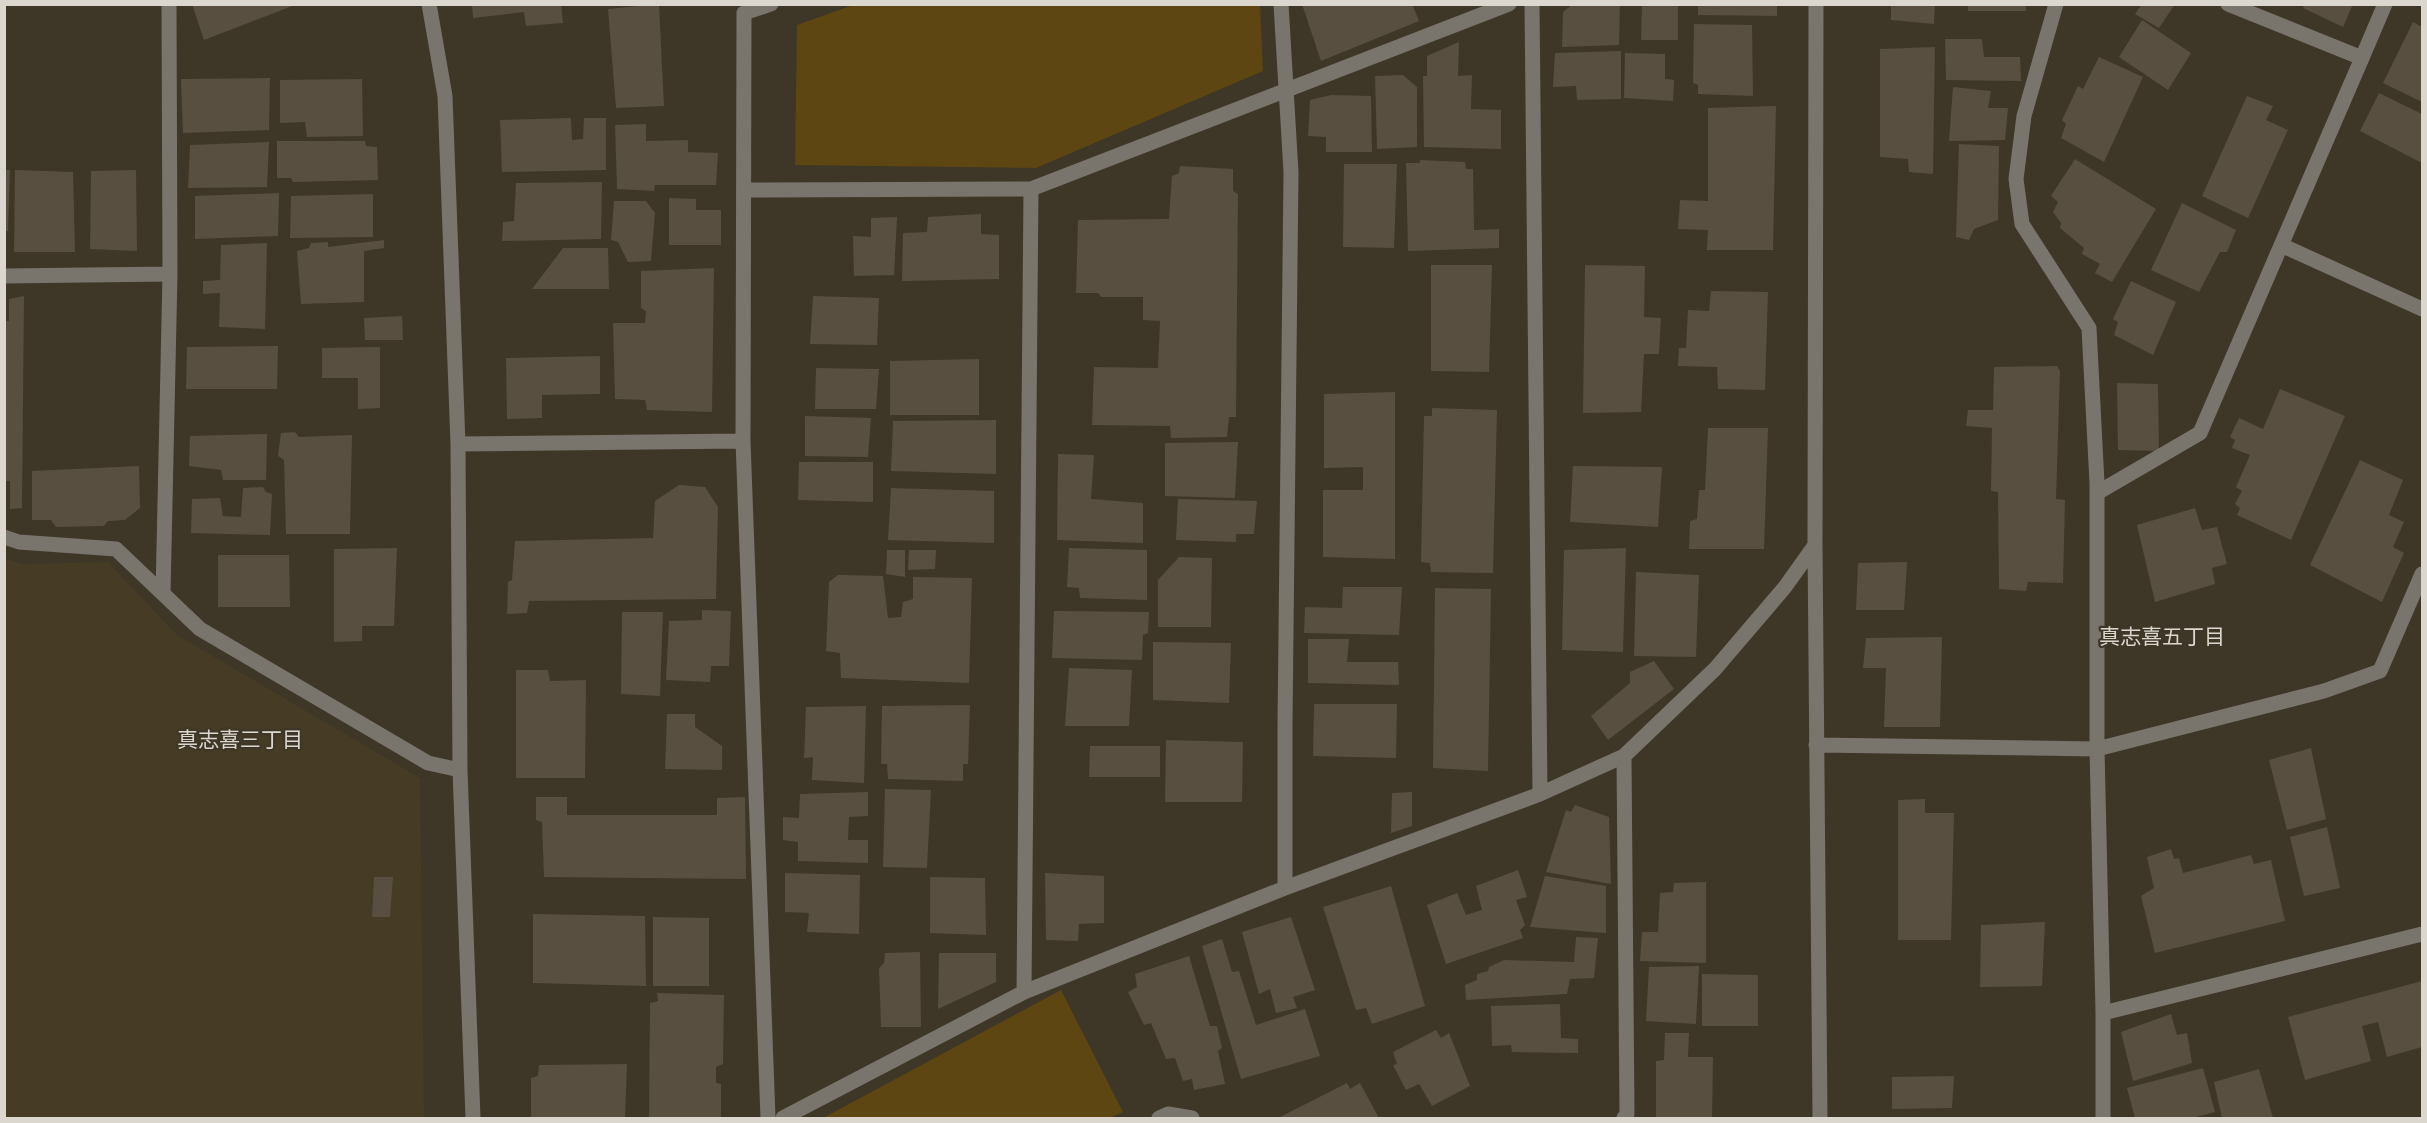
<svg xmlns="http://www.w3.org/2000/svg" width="2427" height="1123" viewBox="0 0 2427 1123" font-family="'PT Sans','Noto Sans JP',sans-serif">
<rect width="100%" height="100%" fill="#3e3627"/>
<path fill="#463b25" d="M4,558L22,564L108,562L177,635L420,778L424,1118H5Z"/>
<path fill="#5d4611" d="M853,5H1260L1263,71L1036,168L795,165L797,25Z
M1061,990L1123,1112L1110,1118H823Z"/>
<path fill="#584f40" d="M192,4H295V5L204,40Z
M472,4H561L563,23L526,26L524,12L473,18Z
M659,4L664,106L616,108L608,9Z
M1302,4H1412L1419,21L1321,61Z
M1573,4H1620L1619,45L1562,47L1563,12Z
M1642,4H1678V40H1641Z
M1698,4H1777V16L1698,15Z
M1891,4H1935L1934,24L1891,20Z
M1968,4H2026V11H1968Z
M2142,4H2175L2159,28L2135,14Z
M2305,4H2353L2343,27L2303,8Z
M2142,20L2191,53L2168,90L2119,57Z
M2413,22L2422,27V102L2383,83Z
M1694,24L1752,25L1753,96L1698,94V85L1693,83Z
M1945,39H1982L1984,57H2020L2021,81L1946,80Z
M1459,42L1458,76L1472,75L1471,109L1501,110V149L1424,147L1423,76H1427V56Z
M1935,47L1933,174L1909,172L1908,159L1880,157V49Z
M1621,51V99L1577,100L1576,86L1553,87L1555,53Z
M1625,53L1665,54V79L1674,80L1673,101L1624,98Z
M2099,57L2143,77L2104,162L2061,138L2066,124L2062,120L2078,86L2083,89Z
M1403,75L1417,87V147L1377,149L1375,76Z
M270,78L269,130L183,133L181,79Z
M362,79L363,136L307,137L305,122L280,123V80Z
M1953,87L1991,91L1988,108H2008L2005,140L1949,141Z
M2379,93L2422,114V163L2360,131Z
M1331,95L1371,96L1372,152H1326V137L1308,136L1310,100Z
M2247,96L2273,106L2266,120L2288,130L2248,218L2202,196Z
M1776,106L1773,250H1707L1708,230L1678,229L1680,200L1708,201V108Z
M571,118L572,140L583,139L584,118H606V170L502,172L500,120Z
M646,124V141L688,140V152L718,153L716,185H655L654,191L617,189L615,125Z
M277,141H365L366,146L377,147L378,180L293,182L291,178H277Z
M269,142L267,187L188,188L190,145Z
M1959,144L1999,146L1998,220L1974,229L1969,240L1956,237Z
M2075,159L2156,209L2112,282L2095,273L2100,264L2082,254L2084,248L2060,228L2061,223L2053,212L2058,202L2051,196Z
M1420,160L1465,162L1466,169H1473L1474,230L1499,229V248L1408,251L1406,163H1420Z
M1344,164H1397L1394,248L1343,247Z
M1180,166L1233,169V191L1238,194L1236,417H1229L1227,437L1171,438L1170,426L1092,425L1094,367L1158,368L1160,321L1143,320V297H1101L1098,293H1076L1078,220L1169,219L1172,176L1179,173Z
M4,170H10L8,231H4Z
M15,170L73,172L75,252H14Z
M136,170L137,251L90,249L91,171Z
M602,182L601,239L502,241L503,222L514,221L516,183Z
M279,193L278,236L195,239V196Z
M373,194V237L290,238L291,196Z
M669,198L696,199V210H721V245H669Z
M614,201H646L655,213L651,261L628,262L618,242L611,240Z
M2182,203L2236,230L2227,252H2220L2199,292L2151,270Z
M981,214V234L999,235V279L902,281L903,233L927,232L928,217Z
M897,217L894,275L854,276L853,236L871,237V218Z
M384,240V248L364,251V302L301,304L297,251L309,248L311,243L328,242V247Z
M267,243L265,329L219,327L220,293L203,294V281L220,280L221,245Z
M563,248H608L609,289H532Z
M1431,265H1492L1489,372L1431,371Z
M1585,265L1645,266L1644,317L1661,318L1659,354H1644L1641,412L1583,413Z
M714,268L712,412L647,410L645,400L615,399L613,323H645L646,311L641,308V271Z
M2131,281L2176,302L2153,355L2114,335L2118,322L2113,319Z
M1711,291L1768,292L1765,390L1718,389L1717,367L1678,366L1679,348H1686L1688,310L1709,311Z
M24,296L22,508L10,509V481H5V321H9V299Z
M813,296L879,298L877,345L810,344Z
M402,316L403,340H365L364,318Z
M278,346L277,389H186L187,347Z
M380,347V408L358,409V378H322V348Z
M600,356V394L542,395V418L507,419L506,358Z
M979,359V415H890V361Z
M2057,366L2060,371L2056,499L2065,500L2063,583L2028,582L2026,591L1999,589L1998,492L1991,491L1992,428L1966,426L1968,410H1993L1994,367Z
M816,368L879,369L876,409H815Z
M2117,383L2158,384L2159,451L2118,450Z
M2280,389L2345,416L2291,540L2237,515L2240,508L2235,504L2242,491L2236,487L2250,455L2232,448L2235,440L2230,437L2239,418L2263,429Z
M1395,392V559L1323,557V490H1363V467L1324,468V394Z
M1432,408L1497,410L1493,573L1431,572L1430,563L1421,562L1424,416H1432Z
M805,416L871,418L868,457L805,456Z
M996,420V474L891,471L893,421Z
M1708,428H1768L1764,549H1689L1690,521L1697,519L1699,490H1705Z
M295,432L299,437L352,435L350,534H286L284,460L278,456L281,433Z
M267,434L266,480H223L221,470L189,466L190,436Z
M1238,442L1235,498L1165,496V443Z
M1058,454L1094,455L1091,499L1143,503V543L1057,540Z
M2360,460L2403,480L2389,515L2404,522L2393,547L2404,553L2382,602L2310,565Z
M799,462H873V502L798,500Z
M139,466L140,508L125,520L108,521L104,526L56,527L51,520H32V471Z
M1573,466L1662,467L1658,527L1570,522Z
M679,485L705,487L718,507L716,599L529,601L527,613L507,614L508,582L512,580L515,541L653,538L655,501Z
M263,487L266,492L272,494L270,535L191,533L192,499L220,498L223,516L241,517L243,488Z
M891,488L994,491V543L888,540Z
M1178,499L1257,501L1254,534H1236V542L1176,540Z
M2195,508L2202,530L2217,527L2227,564L2212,568L2215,584L2155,602L2137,525Z
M397,548L394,626H362V641L334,642V549Z
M1069,548L1147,550V600L1080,598L1079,588L1067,587Z
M1626,548L1623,652L1562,650L1564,550Z
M887,550H905V577L886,574Z
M909,550H936L935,569L908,570Z
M218,555H289L290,607H218Z
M1179,557L1212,558L1211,627H1158V580Z
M1907,562L1904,610H1856L1858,563Z
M1636,572L1699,575L1696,657L1634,656Z
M838,575L883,576L888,618L901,617L903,602L913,599V577L972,578L969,683L841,678L840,653L826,651L829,582Z
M1343,587H1402L1399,635L1304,633L1305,607L1342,608Z
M1435,588L1491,589L1488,771L1433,768Z
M702,610L731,611L729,666H711L710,682L666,680L669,621L702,620Z
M1054,611L1149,612L1148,633L1143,635L1142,660L1052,658Z
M622,612H663L660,696L621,694Z
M1942,637L1940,727H1884L1886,668H1863L1866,638Z
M1308,639H1349L1347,662H1398L1399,685L1308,683Z
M1153,642L1231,643L1229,703L1153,700Z
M1654,661L1674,689L1608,740L1591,716L1630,683V672Z
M1069,668L1132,670L1129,726H1065Z
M516,670H548L550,681L586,680L585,778H516Z
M1314,704H1397L1396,758L1313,756Z
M970,705L968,764H963V781L888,779L887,764H881L882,706Z
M866,706L864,783L812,780L813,757L804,758L806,707Z
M667,714H695V727L722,746V770L665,769Z
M1166,740L1243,742L1242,802H1165Z
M1090,746H1160V777H1089Z
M2311,748L2326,819L2287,830L2269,760Z
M885,789L931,790L927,868L883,867Z
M868,792V816L849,817L848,840H868V863L798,861V842L783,840V817L799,818L800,794Z
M1412,792V826L1391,833L1392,793Z
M536,797H567V815H717V798L745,797L746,879L544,877L542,822L536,820Z
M1925,799V813H1954L1951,940H1898V800Z
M1575,805L1609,817L1611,884L1546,872L1566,810L1571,812Z
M2327,827L2340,888L2304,896L2290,837Z
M2171,849L2174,859L2179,858L2183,873L2251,855L2254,864L2271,860L2285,921L2155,953L2141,896L2154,888L2147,857Z
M1518,870L1527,897L1516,900L1525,925L1520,930L1523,938L1446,964L1427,905L1457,893L1466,915L1482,910L1476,886Z
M785,873L860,875L859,934L807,932L809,913L785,912Z
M1045,873L1104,876V923L1079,924L1078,941L1046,940Z
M1545,876L1606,886V933L1530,927Z
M374,877H393L390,917H372Z
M930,877L985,878L986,935L930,933Z
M1706,882V963L1640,961L1642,932H1658L1660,893L1673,892L1674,883Z
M1391,886L1425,1006L1372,1024L1366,1008L1356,1010L1323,907Z
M533,914L645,916L646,986L533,983Z
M653,917L709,918V986H653Z
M1291,917L1315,990L1293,997L1297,1008L1276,1013L1270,989L1259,994L1242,932Z
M2045,922L2042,986L1980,987L1981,925Z
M1576,937L1598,938L1594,978L1570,979L1567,994L1466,1000L1465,985L1477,980V974L1488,971L1489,967L1504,960L1574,962Z
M1222,939L1232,972L1239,971L1256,1025L1305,1009L1320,1056L1241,1079L1202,946Z
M920,952L921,1027H881L879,968L884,963L885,953Z
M939,953H996V982L938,1009Z
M1189,956L1210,1026H1217L1222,1048L1218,1051L1225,1084L1194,1090L1192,1079L1183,1081L1175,1058L1166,1059L1151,1023L1144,1025L1128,992L1137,987L1135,974Z
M1699,966L1696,1024L1646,1021L1649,967Z
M1702,974L1758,975V1026H1702Z
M2422,981V1047L2387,1057L2378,1022L2362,1026L2371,1061L2305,1080L2288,1017Z
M657,993L724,995L723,1064L716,1067V1083L721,1084V1118H649L650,1003L658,1001Z
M1560,1004L1561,1038L1578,1039V1053L1512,1052L1511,1045L1492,1046L1491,1006Z
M2171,1014L2177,1035L2187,1033L2192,1063L2133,1081L2121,1032Z
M1436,1030L1441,1038L1449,1033L1470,1086L1432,1106L1419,1084L1406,1090L1393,1065L1397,1064L1393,1052Z
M1665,1033H1689L1688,1057H1713L1712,1118H1656V1061L1664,1060Z
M627,1064L625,1118H531V1078L538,1076L539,1065Z
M2203,1068L2215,1112L2192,1118H2135L2127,1088Z
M2259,1069L2273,1118H2222L2214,1082Z
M1954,1076L1952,1108L1892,1109V1077Z
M1347,1083L1350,1089L1360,1083L1379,1118H1278Z"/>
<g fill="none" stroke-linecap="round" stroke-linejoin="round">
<path stroke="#79756d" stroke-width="15" d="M429,4L445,96L458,444L460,770L473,1118
M1281,4L1291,172L1285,725V888
M1532,4L1540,794
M1816,4L1815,545L1820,1118
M2056,4L2024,116L2016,179L2022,224L2089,328L2097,483V749L2103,1013L2422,934
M2362,58L2385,4
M744,190L1031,189L1509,4
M2281,245L2422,309
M4,276L170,274
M458,444L743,441
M2097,493L2200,433L2362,58L2228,4
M4,537L19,542L116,549L200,629L428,763L460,770
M163,594L170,274L169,4
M1816,745L2097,749L2324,691L2380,671L2422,574
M1024,992L1031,189
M768,1118L743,441L744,13L771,4
M783,1118L1024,992L1285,888L1540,794L1624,756L1715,669L1785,587L1815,545
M1159,1118L1168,1114L1192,1118
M1624,1118L1627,1114L1624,756
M2103,1118V1013"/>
</g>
<g text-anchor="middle" stroke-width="4.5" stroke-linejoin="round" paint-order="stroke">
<g font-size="21" fill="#dcd7ce" stroke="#3e3627">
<text x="2162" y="644">真志喜五丁目</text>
<text x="240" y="747">真志喜三丁目</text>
</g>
</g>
<rect width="2427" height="1123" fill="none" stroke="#dcd7ce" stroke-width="12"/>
</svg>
